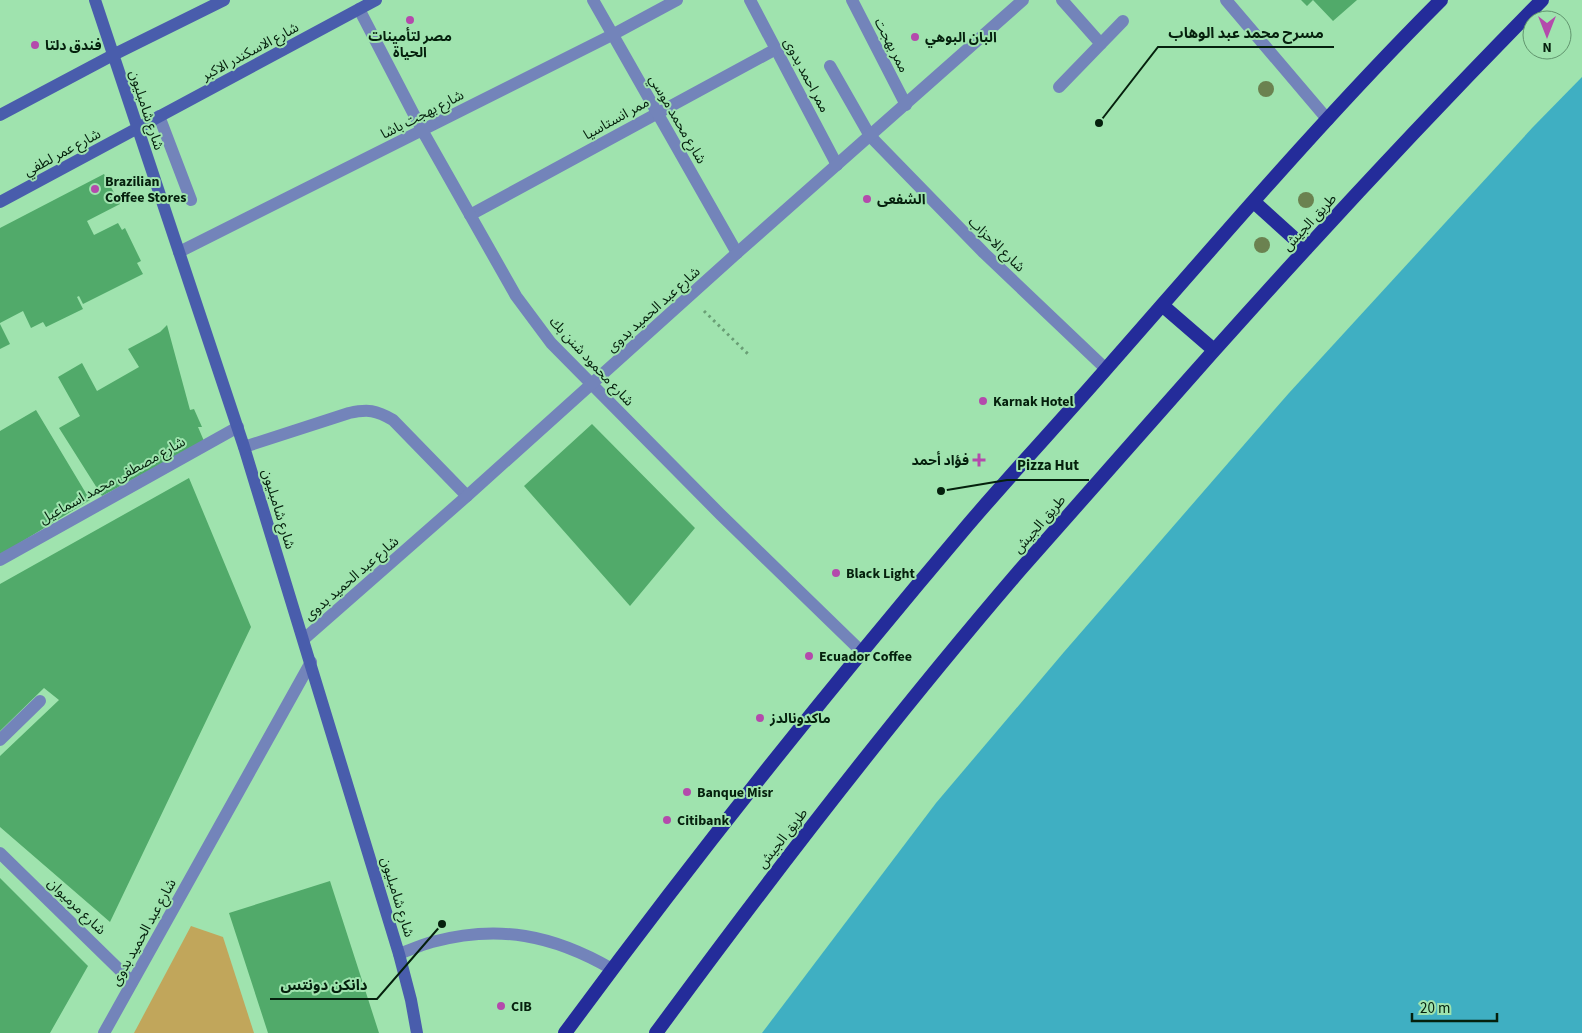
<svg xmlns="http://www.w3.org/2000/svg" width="1582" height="1033" viewBox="0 0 1582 1033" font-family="'Source Sans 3','Noto Sans Arabic',sans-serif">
<rect width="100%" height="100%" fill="#9fe3ae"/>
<path fill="#c1a65b" d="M191,926L223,937L254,1033H134Z"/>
<path fill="#3fafc2" d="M1582,77V1033H762L936,803L1064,652L1289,393L1533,127Z"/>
<path fill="#51aa6a" d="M1301,0H1313L1307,6Z
M1313,0H1357L1333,21Z
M104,174L120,204L87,221L94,235L118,223L122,230L125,228L141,261L137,263L143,274L83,304L79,296L77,297L83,309L46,327L43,322L31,328L23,311L0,323V228Z
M0,324L10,344L0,349Z
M167,325L190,410L194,409L202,427H198L204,441L102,496L59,428L80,416L58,377L82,363L97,391L139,367L128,349L160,332Z
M36,410L90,500L0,555V431Z
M592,424L695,528L630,606L524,486Z
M189,478L251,627L110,922L0,827V756L59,700L44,688L0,731V584Z
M0,878L88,966L50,1033H0Z
M330,881L379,1033H268L229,913Z"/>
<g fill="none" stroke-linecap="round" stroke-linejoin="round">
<path stroke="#699e75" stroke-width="3" stroke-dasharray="2.5 4" stroke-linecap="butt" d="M704,311L748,354"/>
<path stroke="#7384ba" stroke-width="12" d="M1062,0L1101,44
M830,66L870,136
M1059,87L1123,21
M159,116L191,200
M470,215L776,49
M0,740L40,701
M399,954C410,950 421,945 432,942C499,924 553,935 612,969"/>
<path stroke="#7384ba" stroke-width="12" d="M593,0L737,253
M750,0L837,165
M852,0L906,105
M1226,0L1328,120
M359,9L422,130L516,296L551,343L721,515L862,652
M870,136L984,253L1106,369
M179,252L612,35L677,0
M244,447L349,413C368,409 376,410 393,420L467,496
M0,560L238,427
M0,853L132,982"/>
<path stroke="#7384ba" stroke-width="12" d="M304,639L467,496L737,253L1023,0
M104,1033L311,662"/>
<path stroke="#495dac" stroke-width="12" d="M95,0L244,447L399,954L411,1000L417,1033
M0,115L113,55L224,0
M0,202L376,0"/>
<path stroke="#242c9a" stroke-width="14" d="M1254,202L1306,249
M1162,305L1214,350
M565,1033C693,859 828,690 967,526C1013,472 1061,421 1107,368C1216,244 1324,117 1441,0
M656,1033C772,875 892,719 1020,570C1065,519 1110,468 1156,416C1281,274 1409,135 1542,0"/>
</g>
<g fill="#6b8250">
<circle cx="1266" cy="89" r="8"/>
<circle cx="1306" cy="200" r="8"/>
<circle cx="1262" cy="245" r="8"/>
</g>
<g fill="#b44aac" stroke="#9fe3ae" stroke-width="2">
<circle cx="410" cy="20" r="5"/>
<circle cx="915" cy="37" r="5"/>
<circle cx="35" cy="45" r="5"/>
<circle cx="95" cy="189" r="5"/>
<circle cx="867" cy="199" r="5"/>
<circle cx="983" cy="401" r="5"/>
<path d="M976.5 452.5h5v5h5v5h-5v5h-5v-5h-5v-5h5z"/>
<circle cx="836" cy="573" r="5"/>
<circle cx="809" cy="656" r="5"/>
<circle cx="760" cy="718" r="5"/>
<circle cx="687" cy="792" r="5"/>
<circle cx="667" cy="820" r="5"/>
<circle cx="501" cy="1006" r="5"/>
</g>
<g text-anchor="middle" stroke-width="4" stroke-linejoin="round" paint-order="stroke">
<g font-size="14" font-weight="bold" fill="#05200d" stroke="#9fe3ae" text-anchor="start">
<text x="410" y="41" text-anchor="middle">مصر لتأمينات<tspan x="410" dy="16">الحياة</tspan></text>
<text x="925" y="42">البان البوهي</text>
<text x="45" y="50">فندق دلتا</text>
<text x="105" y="186">Brazilian<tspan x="105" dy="16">Coffee Stores</tspan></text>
<text x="877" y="204">الشفعى</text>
<text x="993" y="406">Karnak Hotel</text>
<text x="969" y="465" text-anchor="end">فؤاد أحمد</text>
<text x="846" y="578">Black Light</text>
<text x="819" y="661">Ecuador Coffee</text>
<text x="770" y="723">ماكدونالدز</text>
<text x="697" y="797">Banque Misr</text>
<text x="677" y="825">Citibank</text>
<text x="511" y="1011">CIB</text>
</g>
<g font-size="14" fill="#05200d" stroke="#9fe3ae">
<text transform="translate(892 45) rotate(63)" y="5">ممر بهجت</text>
<text transform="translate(250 51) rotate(-28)" y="5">شارع الاسكندر الاكبر</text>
<text transform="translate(807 75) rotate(62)" y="5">ممر احمد بدوى</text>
<text transform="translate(147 110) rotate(72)" y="5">شارع شامبليون</text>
<text transform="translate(422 114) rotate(-27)" y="5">شارع بهجت باشا</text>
<text transform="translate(616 118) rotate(-29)" y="5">ممر انستاسيا</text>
<text transform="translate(678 119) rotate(60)" y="5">شارع محمد موسي</text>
<text transform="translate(62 152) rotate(-28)" y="5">شارع عمر لطفي</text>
<text transform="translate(1309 222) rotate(-47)" y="5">طريق الجيش</text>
<text transform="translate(997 244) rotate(44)" y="5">شارع الاحزاب</text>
<text transform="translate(653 309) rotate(-42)" y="5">شارع عبد الحميد بدوى</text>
<text transform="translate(592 361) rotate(47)" y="5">شارع محمود شنن بك</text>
<text transform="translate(112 480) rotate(-29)" y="5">شارع مصطفى محمد اسماعيل</text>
<text transform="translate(279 509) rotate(73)" y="5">شارع شامبليون</text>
<text transform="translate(1039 524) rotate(-49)" y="5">طريق الجيش</text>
<text transform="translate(351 578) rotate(-41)" y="5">شارع عبد الحميد بدوى</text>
<text transform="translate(782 838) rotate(-52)" y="5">طريق الجيش</text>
<text transform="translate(398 897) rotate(73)" y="5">شارع شامبليون</text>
<text transform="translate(77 906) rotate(44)" y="5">شارع مرميوان</text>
<text transform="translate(143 932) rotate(-61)" y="5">شارع عبد الحميد بدوى</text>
</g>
</g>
<path fill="none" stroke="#05200d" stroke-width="2" d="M1099 123L1158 47H1334M941 491L1007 480H1089M442 924L377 999H270"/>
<g fill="#05200d" stroke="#9fe3ae" stroke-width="2">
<circle cx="1099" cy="123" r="5"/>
<circle cx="941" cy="491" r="5"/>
<circle cx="442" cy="924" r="5"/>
</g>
<g font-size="15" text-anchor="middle" font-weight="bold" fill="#05200d" stroke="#9fe3ae" stroke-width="4" stroke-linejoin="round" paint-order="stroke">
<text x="1246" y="38">مسرح محمد عبد الوهاب</text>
<text x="1048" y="470">Pizza Hut</text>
<text x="324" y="990">دانكن دونتس</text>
</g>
<g transform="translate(1547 35) rotate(180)"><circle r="24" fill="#9fe3ae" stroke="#61956e"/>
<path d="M0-4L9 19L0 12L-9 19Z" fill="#b44aac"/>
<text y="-8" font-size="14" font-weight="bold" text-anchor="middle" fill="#05200d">N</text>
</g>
<path d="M1412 1013v8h85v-8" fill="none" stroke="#05200d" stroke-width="2.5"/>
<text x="1420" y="1013" font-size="15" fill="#05200d" stroke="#9fe3ae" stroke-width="4" paint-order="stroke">20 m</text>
</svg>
